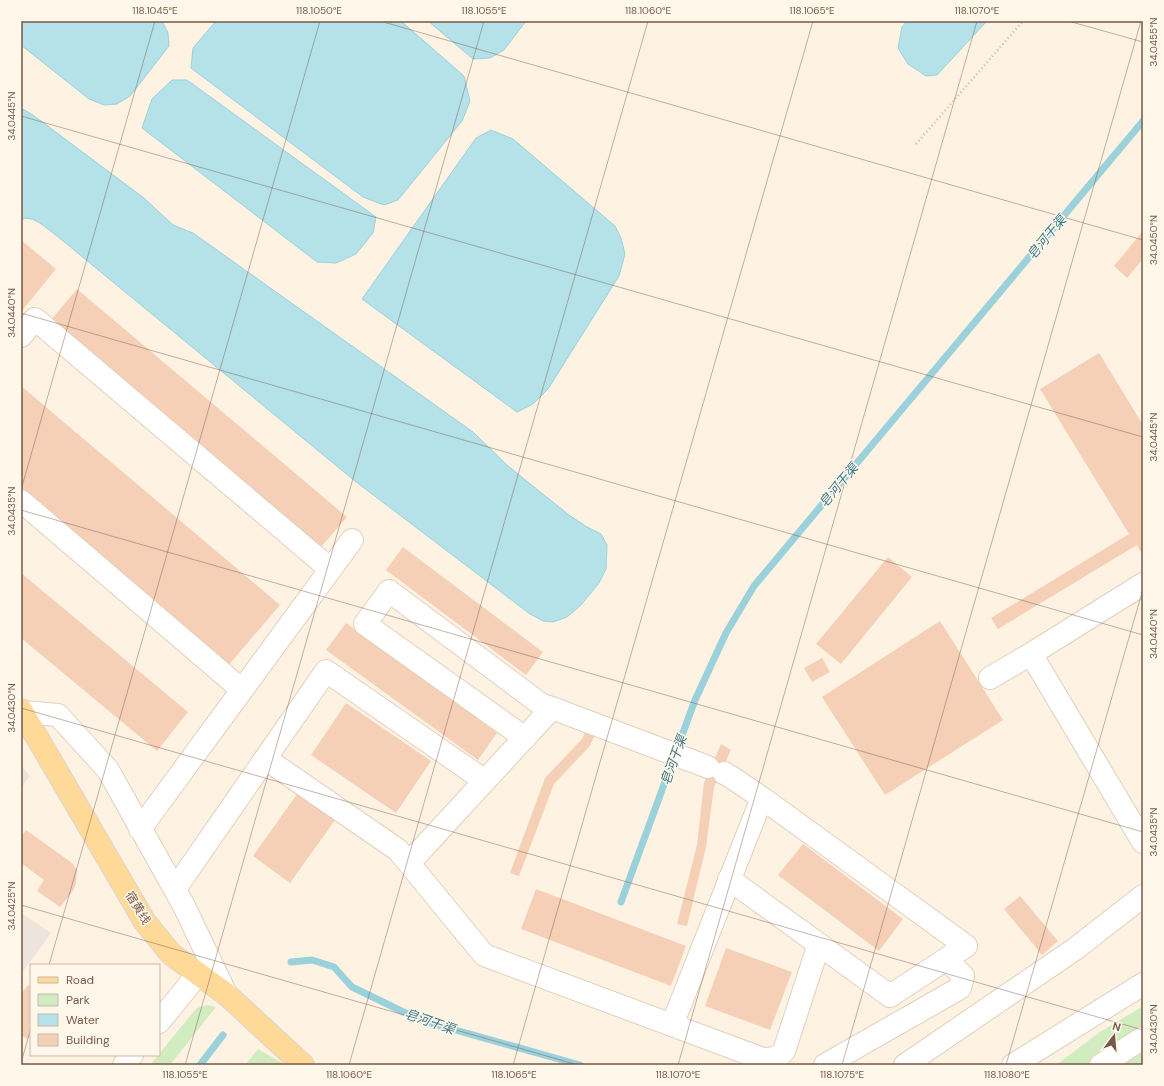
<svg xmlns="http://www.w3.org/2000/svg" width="1164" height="1086" viewBox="0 0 1164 1086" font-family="'DM Sans','Noto Sans SC',sans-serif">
<rect width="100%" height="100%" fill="#fef3e2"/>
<path fill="#ece4dd" d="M21,765L30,776L21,788Z
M21,913L51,933L21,974Z"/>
<path fill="#d1ecbf" d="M207,1005L216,1007L170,1065H150L190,1016L197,1008Z
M1143,1006V1065H1056L1100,1032Z
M258,1049L286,1065H245Z"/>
<path fill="#b5e1e9" stroke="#9ad1db" d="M21,21H162L168,33L169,46L130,96L117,104L104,105L89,99L21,45Z
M216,21H401L464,76L470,101L462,121L398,200L384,205L363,197L191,68L193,48Z
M428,21H526L504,50L490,58L473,59Z
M907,21H987L937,75L926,76L908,64L898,48L902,27Z
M172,80H187L376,217L373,233L356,254L336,263L317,262L142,128L152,99Z
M21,108L33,115L144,198L173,225L193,233L473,432L508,466L569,515L587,527L601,534L607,545L606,569L599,583L581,605L567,617L553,622L543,621L530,614L355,481L57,236C48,230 32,213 21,220Z
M491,130L513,139L615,226L621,238L625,254L619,276L548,389L533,404L517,412L362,299L476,138Z"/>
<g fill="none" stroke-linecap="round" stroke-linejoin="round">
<path stroke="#9ad1db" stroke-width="7" d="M621,902L695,700L726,633L754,586L1143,121
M291,962L312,960L334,967L352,987L420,1020L580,1065
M200,1065L223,1035"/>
</g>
<path fill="#f5d0b7" d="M1143,231V259L1127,278L1114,266Z
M21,240L56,269L21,312Z
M77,289L347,517L320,548L50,321Z
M1099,353L1143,425V556L1137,545L998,629L991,618L1129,534L1040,389Z
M21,386L280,605L227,667L21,493Z
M403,547L543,652L526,675L386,570Z
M888,557L912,577L841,664L816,644Z
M21,573L188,712L157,751L21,638Z
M940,621L1003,720L885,795L822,697Z
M346,623L497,733L478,760L326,650Z
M822,658L830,672L812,682L804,668Z
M346,703L431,761L396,813L311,755Z
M587,728L597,731L589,747L554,784L519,876L510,873L545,778L582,739Z
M721,744L731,750L714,787L706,847L687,926L677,924L697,845L704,783Z
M298,793L335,820L290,883L253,856Z
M26,830L72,863L77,870L76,883L73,891L60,907L37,891L44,880L21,863V837Z
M803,844L903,919L879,951L778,875Z
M536,889L686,946L671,986L521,929Z
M1020,896L1058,941L1042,955L1004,909Z
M726,948L792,972L770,1030L705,1006Z
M28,985L31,987V1034L27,1039L21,1035V994Z"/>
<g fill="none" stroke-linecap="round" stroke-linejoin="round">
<g stroke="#e3cfbd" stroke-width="24">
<path id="minor" d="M21,336L35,319L330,569
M21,501L242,690
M1031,654L1143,842
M990,678L1031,654L1143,584
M23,712L58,715L108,770L184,906L226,994
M525,738L365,624L389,591L542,705L552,708
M266,759L398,850L484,955L763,1059C772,1059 778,1058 784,1051L819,944
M724,773L731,777L762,798L966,946L890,996L729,879
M140,829L352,540
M409,863L552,708L708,767
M175,889L326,671L485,781
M159,1022L198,974
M672,1025L762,798
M124,1065L132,1055
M825,1065L960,988L963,976L946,959
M905,1065L1075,949L1143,896
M1013,1065L1143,984
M1101,1065L1143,1038"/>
</g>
<g stroke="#dcd4cf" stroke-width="24">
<path id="major" d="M21,710L145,922L171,954L226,994L303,1065"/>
</g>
<path stroke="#dab39a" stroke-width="2.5" stroke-dasharray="1 3" stroke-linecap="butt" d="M916,144L1023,21"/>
<use href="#minor" stroke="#fff" stroke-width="22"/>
<use href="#major" stroke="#ffd998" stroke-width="22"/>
</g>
<path fill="none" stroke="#775846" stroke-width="1" stroke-opacity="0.45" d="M380,21L1143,240M1068,21L1143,42M21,116L1143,437M21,313L1143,635M21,490L155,21M21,510L1143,832M21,708L1143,1030M21,905L578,1065M49,965L320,21M21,1063L31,1028M185,1065L484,21M349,1065L648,21M513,1065L813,21M678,1065L977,21M842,1065L1141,21M1006,1065L1143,589"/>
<g text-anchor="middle" stroke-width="3" stroke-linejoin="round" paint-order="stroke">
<g font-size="12" fill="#775846" stroke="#fff7ea">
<text transform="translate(138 908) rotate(58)" y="4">宿黄线</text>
</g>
<g font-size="13" font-style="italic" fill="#3b7986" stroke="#fff7ea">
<text transform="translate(1046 237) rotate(-50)" y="5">皂河干渠</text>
<text transform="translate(838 485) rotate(-50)" y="5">皂河干渠</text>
<text transform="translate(673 760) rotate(-70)" y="5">皂河干渠</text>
<text transform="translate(430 1021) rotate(19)" y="5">皂河干渠</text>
</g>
</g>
<rect width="1164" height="1086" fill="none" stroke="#fff7ea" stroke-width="44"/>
<rect x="30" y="964" width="130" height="92" fill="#fff7ea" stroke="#c9b7a8"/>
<rect x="38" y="977" width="20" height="6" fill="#ffd998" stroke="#c9b7a8"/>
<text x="66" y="984" font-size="12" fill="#775846">Road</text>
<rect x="38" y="994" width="20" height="12" fill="#d1ecbf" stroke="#c9b7a8"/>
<text x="66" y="1004" font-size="12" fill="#775846">Park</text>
<rect x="38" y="1014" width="20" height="12" fill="#b5e1e9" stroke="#c9b7a8"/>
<text x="66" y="1024" font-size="12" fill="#775846">Water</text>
<rect x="38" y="1034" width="20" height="12" fill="#f5d0b7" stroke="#c9b7a8"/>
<text x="66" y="1044" font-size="12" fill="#775846">Building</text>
<g transform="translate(1114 1036) rotate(16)" stroke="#fff7ea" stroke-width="3" paint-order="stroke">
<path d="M0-3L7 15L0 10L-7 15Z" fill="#775846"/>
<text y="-6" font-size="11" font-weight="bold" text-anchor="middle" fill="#775846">N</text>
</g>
<rect x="22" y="22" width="1120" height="1042" fill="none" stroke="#775846" stroke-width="1.5"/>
<g font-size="10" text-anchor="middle" fill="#775846">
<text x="155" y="14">118.1045°E</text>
<text x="319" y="14">118.1050°E</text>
<text x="484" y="14">118.1055°E</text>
<text x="648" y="14">118.1060°E</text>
<text x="812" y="14">118.1065°E</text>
<text x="977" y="14">118.1070°E</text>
<text transform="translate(1153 42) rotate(-90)" y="4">34.0455°N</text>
<text transform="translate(11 116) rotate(-90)" y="4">34.0445°N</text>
<text transform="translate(1153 240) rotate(-90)" y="4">34.0450°N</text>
<text transform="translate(11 313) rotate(-90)" y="4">34.0440°N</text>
<text transform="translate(1153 437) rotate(-90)" y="4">34.0445°N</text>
<text transform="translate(11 511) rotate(-90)" y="4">34.0435°N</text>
<text transform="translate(1153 634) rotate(-90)" y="4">34.0440°N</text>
<text transform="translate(11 708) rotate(-90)" y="4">34.0430°N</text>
<text transform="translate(1153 832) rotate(-90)" y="4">34.0435°N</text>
<text transform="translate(11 906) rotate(-90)" y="4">34.0425°N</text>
<text transform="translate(1153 1029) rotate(-90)" y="4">34.0430°N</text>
<text x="185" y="1078">118.1055°E</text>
<text x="349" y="1078">118.1060°E</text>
<text x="514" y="1078">118.1065°E</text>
<text x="678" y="1078">118.1070°E</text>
<text x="842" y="1078">118.1075°E</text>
<text x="1007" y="1078">118.1080°E</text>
</g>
</svg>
